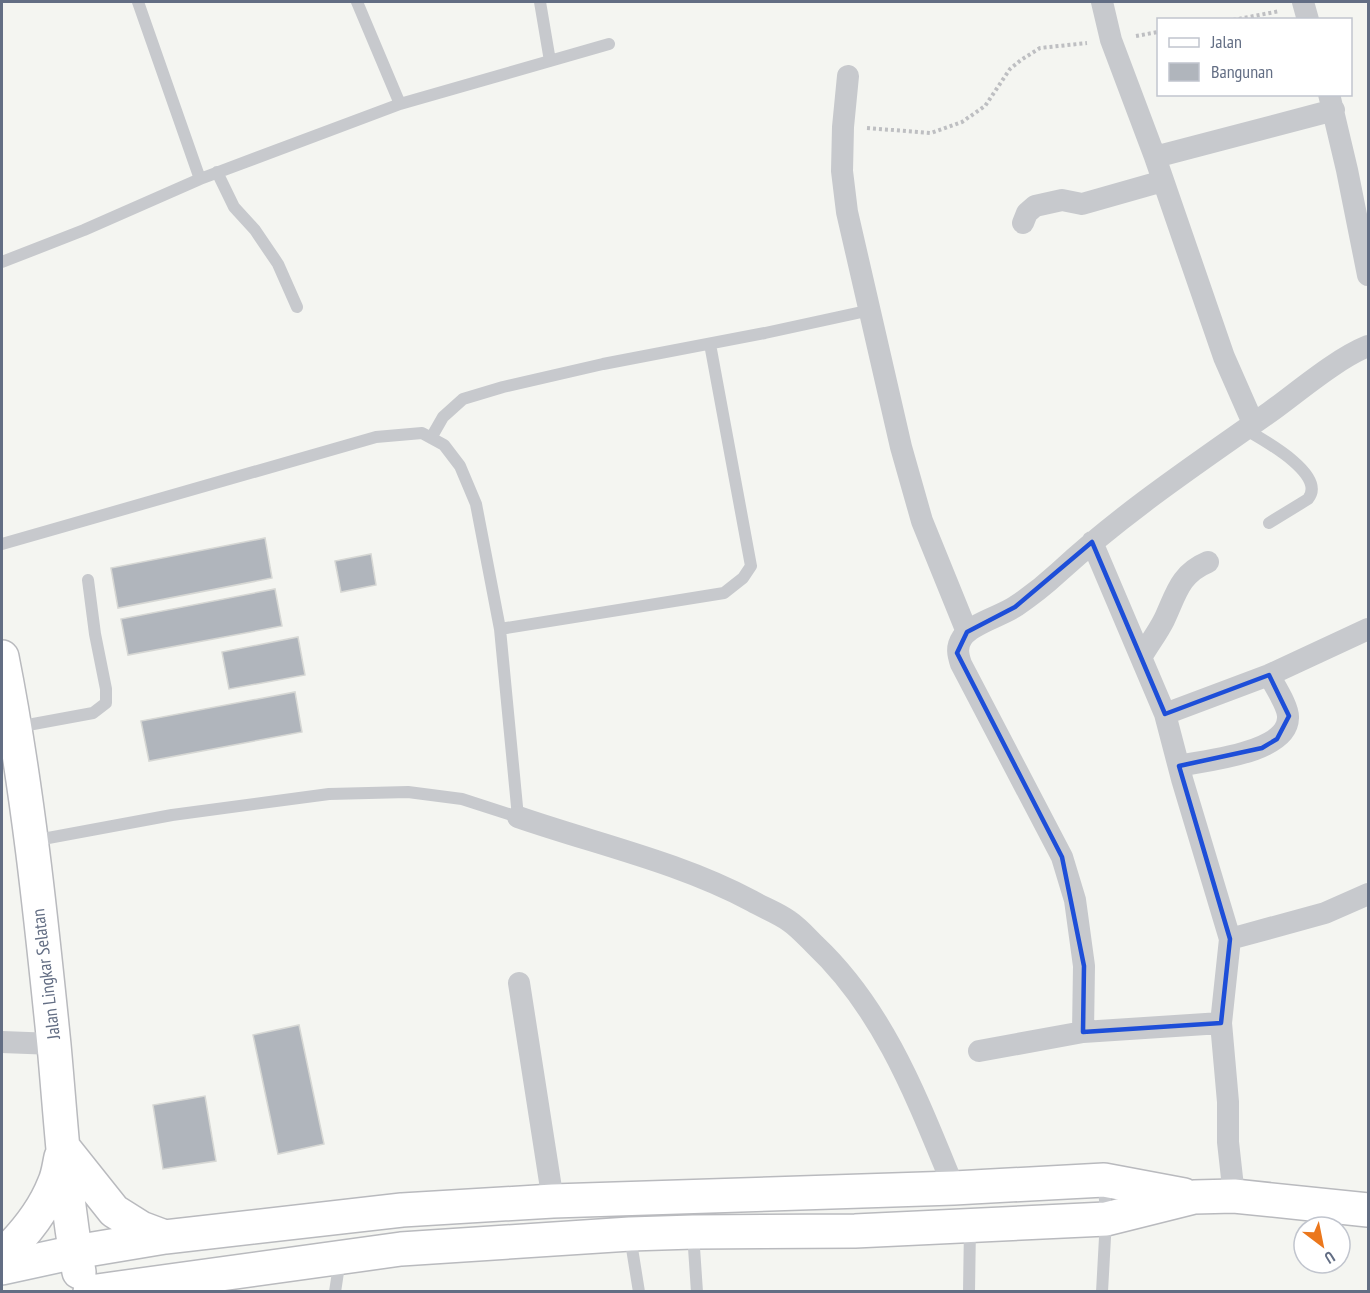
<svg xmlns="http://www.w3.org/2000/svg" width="1370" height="1293" viewBox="0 0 1370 1293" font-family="'PT Sans Narrow',sans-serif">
<rect width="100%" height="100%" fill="#f4f5f1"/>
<path fill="#b0b5bc" stroke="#d6d7d4" stroke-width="1.5" d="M265,538L272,578L118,608L111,568Z
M371,554L376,585L341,592L335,561Z
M275,589L282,626L128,655L121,619Z
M298,637L305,675L229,689L222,652Z
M295,692L302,732L149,761L141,721Z
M299,1025L324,1144L278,1154L253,1035Z
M205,1096L216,1161L163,1169L153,1105Z"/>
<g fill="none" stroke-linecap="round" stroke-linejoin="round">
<g stroke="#b9bcc1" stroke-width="36">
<path id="secondary" d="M2,1268L75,1252"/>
</g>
<g stroke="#b9babe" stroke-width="36">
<path id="highway" d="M2,657C27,783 41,917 54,1045C61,1121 65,1197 79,1272
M63,1147L114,1211L141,1228L165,1237
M75,1252L165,1237L402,1210L553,1201L954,1188L1104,1180L1184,1195
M2,1256C23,1236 43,1212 54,1184C58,1176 59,1166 61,1157
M90,1292L401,1249L630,1234L693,1232L855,1231L1106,1219L1194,1197L1234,1196L1368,1210"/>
</g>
<path stroke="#bebfc2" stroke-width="4" stroke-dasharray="3 3" stroke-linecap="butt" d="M1233,20L1280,11
M1136,36L1158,32
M867,128L931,133L962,122L985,106L1010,69L1021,60L1040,48L1087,43"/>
<path stroke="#c7c9cd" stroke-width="12" d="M138,2L200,179
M357,2L400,104
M540,2L550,61
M217,172L234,207L255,230L278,264L297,307
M2,262L84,230L200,179L400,104L609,44
M1243,428C1260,438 1328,474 1308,499L1269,523
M431,438L443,417L463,399L503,387L603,364L765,333L871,310
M2,544L376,437L422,433L444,445L460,466L476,504L500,629L518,817L462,799L408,792L329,794L172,815L32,841
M500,629L724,593L743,578L751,566L710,344
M17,727L93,713L106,703V689L95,634L88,580
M693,1233L697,1292
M630,1236L639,1292
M335,1292L340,1259
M969,1292L970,1227
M1102,1292L1106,1219L1104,1182"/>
<path stroke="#c7c9cd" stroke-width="22" d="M1102,2L1111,40L1155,157
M1303,2L1308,20
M848,76L843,127L842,171L847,212L901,447L922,521L967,632
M1329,94L1347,170L1368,275
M1023,223L1027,213L1035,206L1062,200L1082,204L1163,181
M1253,423L1224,357L1155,157L1334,110
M1092,542L1165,714L1182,779L1230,939L1221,1023L1228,1102V1142L1234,1196
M1142,656C1149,644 1158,632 1164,620C1176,595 1179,574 1208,562
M1165,714L1269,675L1368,629
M1179,766C1207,760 1287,753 1288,718C1289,707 1274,685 1269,675
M518,817C596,844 679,862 752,901C764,908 778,913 789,921C798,927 807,937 815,945C885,1011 918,1101 954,1188
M1230,939L1325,913L1368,894
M519,983L553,1201
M1221,1023L1083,1032L1084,966L1075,900L1062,857L961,664C958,655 956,647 962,638C970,624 1002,616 1016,606C1031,596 1046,584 1059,572C1124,512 1198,463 1270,412C1299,391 1336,359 1368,346
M2,1042L54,1044
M979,1051L1083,1032"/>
<use href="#secondary" stroke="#fff" stroke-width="33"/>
<use href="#highway" stroke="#fff" stroke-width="33"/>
</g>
<path fill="none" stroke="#1d4ed8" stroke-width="4.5" stroke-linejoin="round" d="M1092,542L1165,714L1269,675L1289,716L1277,739L1262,748L1179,766L1230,939L1221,1023L1083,1032L1084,966L1062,857L957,653L967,632L1015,607Z"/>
<g text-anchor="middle" stroke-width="6" stroke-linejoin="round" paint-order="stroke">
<g font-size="18" fill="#636e84" stroke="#fff">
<text transform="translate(46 974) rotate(-97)" y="6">Jalan Lingkar Selatan</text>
</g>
</g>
<rect width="1370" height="1293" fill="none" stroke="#636e84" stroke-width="6"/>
<rect x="1157" y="18" width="195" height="78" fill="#ffffff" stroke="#c1c5ce" stroke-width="1.5"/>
<rect x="1169" y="38" width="30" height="9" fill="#ffffff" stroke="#c1c5ce" stroke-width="1.5"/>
<text x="1211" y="48" font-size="18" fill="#636e84">Jalan</text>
<rect x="1169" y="63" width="30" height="18" fill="#b0b5bc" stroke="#c1c5ce" stroke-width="1.5"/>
<text x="1211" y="78" font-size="18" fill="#636e84">Bangunan</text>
<g transform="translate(1322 1245) rotate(148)"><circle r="28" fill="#ffffff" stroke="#c1c5ce" stroke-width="1.5"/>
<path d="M0-4.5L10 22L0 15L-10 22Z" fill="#eb771c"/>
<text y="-9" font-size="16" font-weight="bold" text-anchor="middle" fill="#636e84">U</text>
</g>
</svg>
